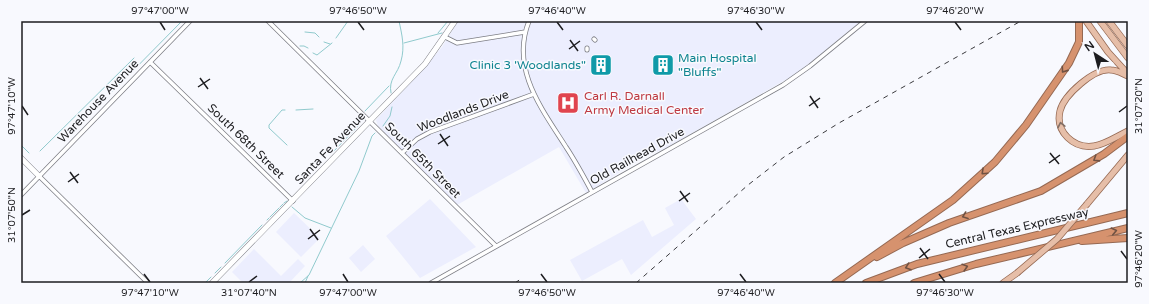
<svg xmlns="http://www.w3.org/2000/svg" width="1149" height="304" viewBox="0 0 1149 304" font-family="'Varela Round',sans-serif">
<rect width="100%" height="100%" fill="#f8f9fe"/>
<path fill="#eceefe" d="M458,21H861L796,74L662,150L648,155L586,193L559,147L457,205L378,126L376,120L425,67L442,47Z
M430,199L476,247L420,278L386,236Z
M681,199L696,219L631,275L622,259L582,281L570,260L643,220L652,237L674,225L665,208Z
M294,213L320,238L301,257L276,232Z
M363,245L375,259L361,272L349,258Z
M254,249L281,276L298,259L305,266L289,283H243L232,272Z"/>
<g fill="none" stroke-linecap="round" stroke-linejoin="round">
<path stroke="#90cacd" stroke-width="1" d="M305,32L315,33L319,37
M438,33L448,21
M336,38L348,21
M324,42L330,44
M404,43L442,33
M300,46H304L308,48
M313,53L317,55L332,43
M113,91L182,21
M391,93C388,79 398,74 401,61C405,47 402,35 399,21
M285,110H282L269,125V128L287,145
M296,110L313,109
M365,111L389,86
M383,126L390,116L392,107
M21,145L29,153
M40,151L134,58
M333,152L358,126L360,116
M284,203L287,201
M280,207L283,204
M292,207L305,218L331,228
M270,217L279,208
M267,220L269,218
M225,263L262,225
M215,273L221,267
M205,283L211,277
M300,283L309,275L359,171L372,136L375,133
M305,283L308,276"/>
<g stroke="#7d7e85" stroke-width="5">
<path id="street" d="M268,21L496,246
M529,21C510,69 542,109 566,147C576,162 584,177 592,192
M445,37L457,43L525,32
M594,39L595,40
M587,48V50
M150,62L293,201
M402,153L417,139L430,132L534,94
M39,176L148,283
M21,195L190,21
M431,283L783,85L810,66L865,21"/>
</g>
<g stroke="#7d7e85" stroke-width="6">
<path id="secondary" d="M21,158L39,176
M212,283L425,64L455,21"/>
</g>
<g stroke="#956953" stroke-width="7">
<path id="primary" d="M1086,21L1108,52L1128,74
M1100,21L1128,58
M1109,21L1128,46
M1128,76C1123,74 1117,70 1111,70C1094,68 1064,95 1060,111C1055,132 1074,149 1094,146C1106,144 1117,136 1128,131
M1087,204L1128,155
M1003,283L1017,273"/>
</g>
<g stroke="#956953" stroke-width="8">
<path id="highway" d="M1082,241L1128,238
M877,257L903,243L949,223L1041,191L1104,154L1128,136
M835,283L953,200L995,162L1026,125L1069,63L1079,42V21
M866,283L917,264L1128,213
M914,283L976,264L1128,228"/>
</g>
<use href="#street" stroke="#fff" stroke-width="3.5"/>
<use href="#secondary" stroke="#fff" stroke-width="5"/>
<use href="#primary" stroke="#e6bea8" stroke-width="5.5"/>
<use href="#highway" stroke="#d6926e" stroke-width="6"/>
<path stroke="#3b3b3f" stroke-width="1" stroke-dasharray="5 5" stroke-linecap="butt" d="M515,283L522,278
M636,283L748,185L784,157L839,123L1021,21"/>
<g stroke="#956953" stroke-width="7" stroke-linecap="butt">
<path id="primary-bridge" d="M1017,273L1057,239L1087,204"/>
</g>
<use href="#primary-bridge" stroke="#e6bea8" stroke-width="5.5"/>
</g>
<defs><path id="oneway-chevron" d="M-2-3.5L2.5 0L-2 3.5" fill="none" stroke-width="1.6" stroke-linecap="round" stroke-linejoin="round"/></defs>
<g stroke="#705243">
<use href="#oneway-chevron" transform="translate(1064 70) rotate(125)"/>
<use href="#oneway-chevron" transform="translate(1096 159) rotate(148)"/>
<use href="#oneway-chevron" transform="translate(984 172) rotate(137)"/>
<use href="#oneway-chevron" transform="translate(965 216) rotate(160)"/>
<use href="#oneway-chevron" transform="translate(1114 231) rotate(-13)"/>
<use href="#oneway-chevron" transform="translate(908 267) rotate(161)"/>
<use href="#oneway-chevron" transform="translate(965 267) rotate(-17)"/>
</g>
<use stroke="#826e64" href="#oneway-chevron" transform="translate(1061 125) rotate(-102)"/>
<path fill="none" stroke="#1d1d20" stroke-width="1.5" d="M160,22L165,30M358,22L364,30M557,22L563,30M756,22L762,30M955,22L961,30M570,40L578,51M569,49L580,41M200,78L208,89M198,87L210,79M810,96L818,108M22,106L28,115M809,106L820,98M1119,112L1127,106M440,134L448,146M438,144L450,136M1050,153L1059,164M1049,163L1060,155M70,172L78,183M68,182L79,174M680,191L688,202M679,201L690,193M22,215L30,210M310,229L318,240M308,239L320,230M920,248L928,259M1121,251L1127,259M919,258L930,249M144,274L150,282M343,274L348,282M541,274L547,282M740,274L746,282M939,274L945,282M249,282L257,276"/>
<defs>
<g id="building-square" transform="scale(1.15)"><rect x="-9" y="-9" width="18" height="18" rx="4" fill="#0f9aa8" stroke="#f8f9fe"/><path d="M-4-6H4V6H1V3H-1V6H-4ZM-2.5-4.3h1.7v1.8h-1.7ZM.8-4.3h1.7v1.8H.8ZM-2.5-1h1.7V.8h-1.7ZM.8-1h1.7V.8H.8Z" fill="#fff"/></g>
<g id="hospital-square" transform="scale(1.15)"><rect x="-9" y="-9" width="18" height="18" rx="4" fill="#e0444e" stroke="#f8f9fe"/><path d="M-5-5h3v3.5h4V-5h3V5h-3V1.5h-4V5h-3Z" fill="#fff"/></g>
</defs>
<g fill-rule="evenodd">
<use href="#building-square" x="601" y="65"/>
<use href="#building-square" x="663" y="65"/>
<use href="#hospital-square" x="568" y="103"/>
</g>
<g text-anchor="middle" stroke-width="3" stroke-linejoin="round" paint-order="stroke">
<g font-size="12" fill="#0d838f" stroke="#f8f9fe" text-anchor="start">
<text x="678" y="62">Main Hospital<tspan x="678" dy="14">"Bluffs"</tspan></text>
<text x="586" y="69" text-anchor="end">Clinic 3 'Woodlands"</text>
</g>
<g font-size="12" fill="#be3a42" stroke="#f8f9fe" text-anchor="start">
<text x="584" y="100">Carl R. Darnall<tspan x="584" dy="14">Army Medical Center</tspan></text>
</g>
<g font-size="12" fill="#1d1d20" stroke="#f8f9fe">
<text transform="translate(98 101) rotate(-46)" y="4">Warehouse Avenue</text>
<text transform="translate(463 111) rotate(-21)" y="4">Woodlands Drive</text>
<text transform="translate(246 141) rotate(44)" y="4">South 68th Street</text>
<text transform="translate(330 148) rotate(-46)" y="4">Santa Fe Avenue</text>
<text transform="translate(637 156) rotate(-29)" y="4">Old Railhead Drive</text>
<text transform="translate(423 160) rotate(45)" y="4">South 65th Street</text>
<text transform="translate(1017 228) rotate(-13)" y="4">Central Texas Expressway</text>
</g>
</g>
<rect width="1149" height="304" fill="none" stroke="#f8f9fe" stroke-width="44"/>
<g transform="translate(1095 54) rotate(324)" stroke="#f8f9fe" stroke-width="3" paint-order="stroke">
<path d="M0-3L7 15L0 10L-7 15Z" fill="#1d1d20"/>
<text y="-6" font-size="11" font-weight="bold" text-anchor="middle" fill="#1d1d20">N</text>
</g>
<rect x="22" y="22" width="1105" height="260" fill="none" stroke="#1d1d20" stroke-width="1.5"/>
<g font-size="10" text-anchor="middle" fill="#1d1d20">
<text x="160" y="14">97°47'00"W</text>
<text x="358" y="14">97°46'50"W</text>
<text x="557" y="14">97°46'40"W</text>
<text x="756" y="14">97°46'30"W</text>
<text x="955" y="14">97°46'20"W</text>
<text transform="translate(1138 106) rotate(-90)" y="4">31°07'20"N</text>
<text transform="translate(11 106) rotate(-90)" y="4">97°47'10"W</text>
<text transform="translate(11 215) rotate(-90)" y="4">31°07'50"N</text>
<text transform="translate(1138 259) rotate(-90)" y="4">97°46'20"W</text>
<text x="150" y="296">97°47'10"W</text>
<text x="249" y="296">31°07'40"N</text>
<text x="348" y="296">97°47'00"W</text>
<text x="547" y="296">97°46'50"W</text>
<text x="746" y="296">97°46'40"W</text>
<text x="945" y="296">97°46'30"W</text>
</g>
</svg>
